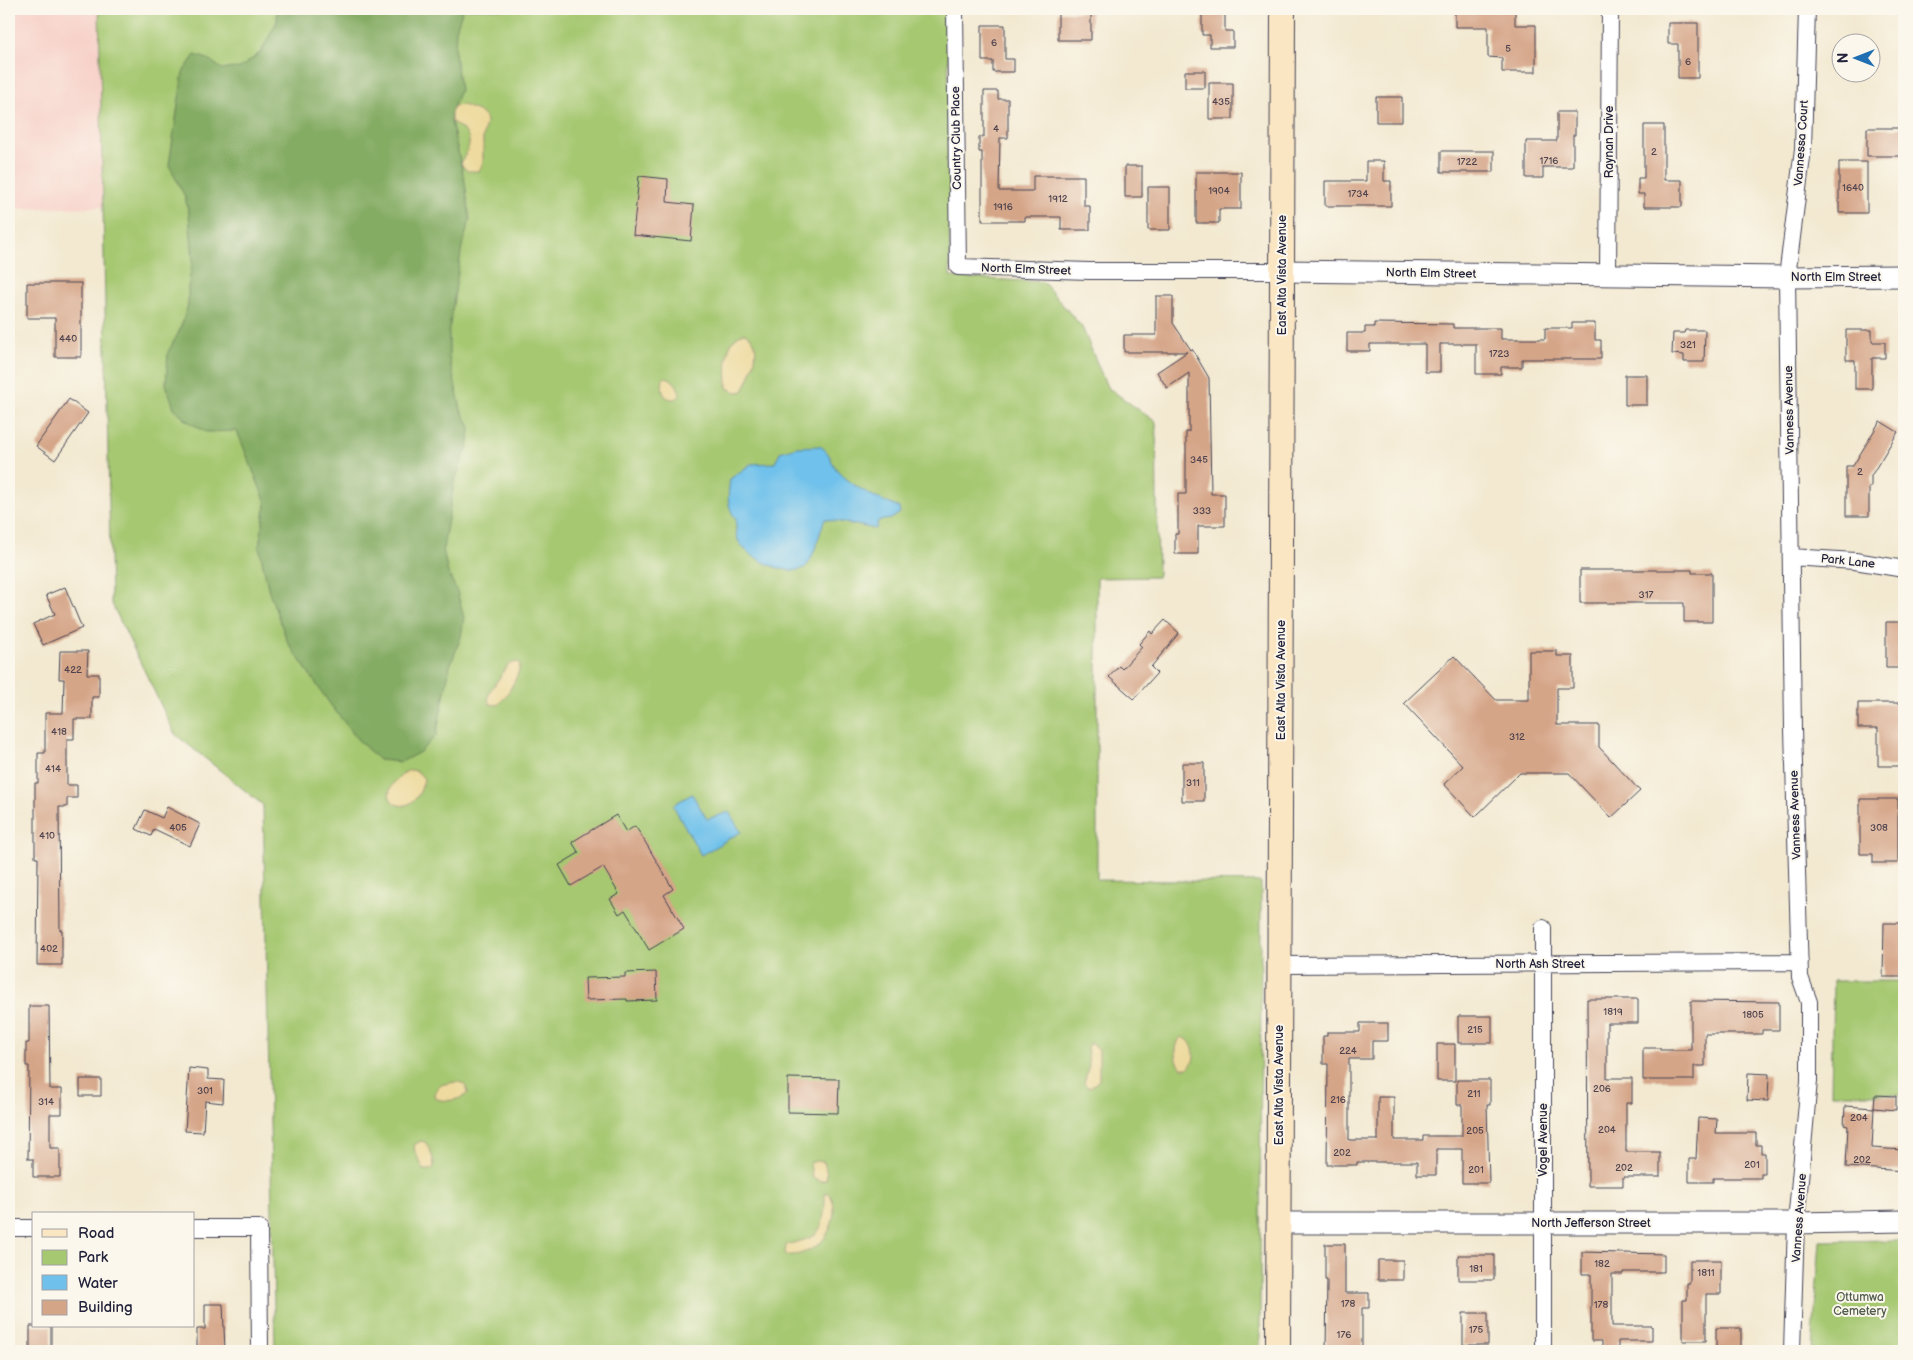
<svg xmlns="http://www.w3.org/2000/svg" width="1913" height="1360" viewBox="0 0 1913 1360" font-family="'Balsamiq Sans',sans-serif">
<rect width="100%" height="100%" fill="#fbf7ec"/>
<filter id="ink" filterUnits="userSpaceOnUse"><feTurbulence type="fractalNoise" baseFrequency=".02" numOctaves="2"/><feDisplacementMap in="SourceGraphic" scale="10" xChannelSelector="R" yChannelSelector="G"/><feConvolveMatrix kernelMatrix="1 2 1 2 8 2 1 2 1" color-interpolation-filters="sRGB"/></filter>
<filter id="wash" filterUnits="userSpaceOnUse"><feTurbulence type="fractalNoise" baseFrequency=".0096" numOctaves="4" result="noise"/><feDisplacementMap in="SourceGraphic" scale="20" xChannelSelector="R" yChannelSelector="G"/><feGaussianBlur stdDeviation="1.12" result="paint"/><feColorMatrix in="noise" values="0 0 0 0 0 0 0 0 0 0 0 0 0 0 0 0 0 1.4 0 .05"/><feComposite in="paint" operator="in"/></filter>
<g filter="url(#wash)">
<rect width="100%" height="100%" fill="#f3e9d1"/>
<path fill="#f7d1c9" d="M9,9H99L103,207L9,209Z"/>
<path fill="#a6c871" stroke="#647556" d="M99,9H948L950,277L1043,282L1082,327L1107,387L1156,422L1158,577L1097,578V880L1261,882L1260,1351H275L263,805L175,734L111,602Z
M1833,981H1904V1094H1831Z
M1904,1240V1351H1812L1820,1241Z"/>
<path fill="#84ac63" stroke="#53674f" d="M277,9H461L462,11L456,30L455,52L460,90L451,113V121L465,182L470,220L462,246L449,331V357L461,410L470,427L469,443L454,483L443,549L448,573L457,591L464,618L461,637L450,666L436,736L420,752L401,762L379,760L358,740L330,704L288,643L269,592L259,546L266,503L237,431L206,432L187,421L174,408L166,384L168,352L179,332L188,305V287L193,259L189,214L185,197L169,165L183,72L195,55L208,59L222,69L240,68L261,52L277,21Z"/>
<path fill="#eeda9e" stroke="#887e6c" d="M463,105L478,111L485,117L486,122L483,138V163L479,171H467L461,164C463,157 468,152 469,145C471,132 459,128 451,121V113L454,106Z
M744,333C767,341 750,376 743,391L736,392L727,388C727,370 722,340 744,333Z
M665,377C673,378 679,387 680,395L676,399C663,400 661,391 663,379Z
M517,662L520,664C520,675 506,698 498,705L490,704L488,698L490,691L509,664Z
M413,770L419,773L424,779C415,826 369,801 400,777C405,772 406,771 413,770Z
M1181,1037L1188,1040C1195,1048 1197,1060 1188,1068H1182C1174,1060 1174,1045 1181,1037Z
M1091,1043L1099,1050V1080L1091,1087H1087L1084,1083L1089,1065L1087,1047Z
M456,1082C463,1082 467,1086 468,1093C462,1100 444,1103 435,1098L434,1094L439,1085Z
M421,1141L425,1142C430,1148 434,1159 434,1167L430,1170H424L415,1152L414,1145Z
M816,1161L824,1162L827,1174L826,1180L820,1181L812,1177L810,1163Z
M828,1192C841,1207 831,1237 815,1247C806,1253 795,1256 785,1255L786,1245C795,1242 805,1241 813,1236C825,1229 825,1206 825,1194Z"/>
<path fill="#6fc1eb" stroke="#487293" d="M820,446C833,455 829,461 838,471C855,489 877,498 899,508L900,513L891,519L878,521L876,529L825,519C820,530 813,563 804,568C788,577 751,559 741,545C735,537 736,529 736,519C726,506 728,495 730,479L751,464L775,463L780,452L797,447Z
M692,794L707,819L729,812L741,832L701,855L673,805Z"/>
<g id="blocks">
<path fill="#d5a588" d="M1202,9H1225V31H1233V47H1210V35H1202Z
M1455,9H1515V25H1536V72H1502V58L1488,57V27H1455Z
M1058,12H1091V40H1058Z
M1668,23H1698V78H1678V44H1668Z
M982,25H1005V59H1014V72H993V61H982Z
M1185,71H1205V88H1185Z
M1209,83H1233V119H1209Z
M984,91H998V99H1008V138H1000L999,191H1033V176H1084V206H1090V230H1061V217H1025V221H982V152H979V137H984Z
M1376,97H1402V122H1376Z
M1557,112H1575V135H1573V167H1543V178H1526V141H1557Z
M1644,125H1664V180H1682V207H1644V194H1638V178H1644Z
M1867,128H1904V156H1867Z
M1441,151H1494V172H1441Z
M1366,161H1384V181H1391V206H1325V181H1366Z
M1839,162H1867V213H1839Z
M1125,166H1142V197H1125Z
M1196,172H1241V209H1219V223H1196Z
M639,176L668,179L667,202L694,205L691,241L633,235Z
M1148,187H1170V230H1148Z
M27,283H81V357H55V318H27Z
M1156,296H1173V323L1191,350L1192,349L1209,378L1211,494H1225V526H1198V554H1175V534H1178V494H1186V432H1189V373L1167,388L1157,372L1187,352H1124V335H1156Z
M1374,323L1453,324V328H1501V339H1545V328H1572V323H1595V340H1601V359H1522V367H1501V374H1476V344H1440V372H1425V344H1370V351H1347V333H1365V327H1374Z
M1685,330H1705L1704,362H1684V355L1672,354L1673,333H1684Z
M1846,330H1872V342H1885V358H1872V389H1855V360H1846Z
M1625,375H1647V405H1625Z
M69,399L88,413L55,460L36,446Z
M1880,421L1898,432L1871,476V487H1869V516H1846V466H1853Z
M1580,570H1692V573H1712V622H1684V603H1580Z
M65,587L82,628L43,645L33,624L55,614L46,595Z
M1165,620L1179,633L1151,667L1157,673L1134,699L1109,677L1119,666L1122,669L1142,647L1139,644L1150,631L1152,634Z
M1886,622H1904V668H1886Z
M60,651H88L87,674H99V697H92V719H74V739H67V785H77V798H67V807H59L60,930H62V965H37L38,858H35V783H38V753H45V713H63L64,679H59Z
M1529,651H1557V656H1573V688H1557V725H1599V747L1640,791L1611,818L1569,773H1520L1475,817L1444,784L1463,766L1404,703L1454,656L1496,700H1529Z
M1858,703H1904V766H1878V728H1858Z
M1182,763H1204V801H1182Z
M1860,799H1898V863H1873V854H1860Z
M167,807L200,824L190,846L154,829L151,836L136,829L145,810L162,818Z
M616,815L626,832L635,826L641,835L673,889L664,895L684,929L649,950L625,910L619,914L610,899L619,894L603,867L571,886L559,865L579,853L572,842Z
M1884,923H1904V977H1883Z
M656,972L657,1000L627,1001V999L586,1000L585,978L625,977V973Z
M1587,999H1638V1023H1607V1078H1632V1103H1626V1152H1660V1177H1623V1186H1588Z
M1691,1001L1779,1002V1030H1762V1034H1705V1066H1694V1080H1643V1048H1660V1050H1691Z
M29,1006H49L50,1089H62V1114H50V1148H60V1177H33V1159H28L29,1066H26V1043H29Z
M1458,1016H1492V1043H1458Z
M1360,1023H1388V1041H1372V1059H1349V1140H1378V1097H1394V1140H1423V1136H1462V1105H1457V1080H1490V1105H1487L1489,1183H1462V1149H1436V1175H1417V1162H1357V1165H1327L1328,1064H1323V1036H1327V1032H1360Z
M1437,1044H1455V1081H1437Z
M189,1068L208,1070V1079L224,1080L223,1103L205,1101L203,1132L185,1131Z
M1748,1073L1769,1074L1768,1101L1747,1100Z
M788,1078L839,1079L838,1113L788,1112Z
M80,1079H101V1096H80Z
M1875,1095L1896,1096V1110L1874,1108Z
M1845,1106L1874,1108L1872,1148L1904,1150V1171L1846,1167L1848,1126L1844,1125Z
M1698,1118L1717,1119L1716,1133H1756V1145H1761V1153H1765V1174H1761V1178H1713V1182H1689V1159H1696Z
M1325,1244H1345V1293H1369V1308H1362V1351H1326L1327,1280H1325Z
M1582,1252L1664,1254V1272H1623V1274H1612V1326H1652V1341H1618V1351H1602V1341H1591V1274H1582Z
M1458,1255H1494V1280H1458Z
M1378,1260H1403V1280H1378Z
M1690,1260H1721V1294H1706V1341H1683V1300H1687V1283H1690Z
M205,1304H223L225,1351H197V1329H205Z
M1463,1313H1488V1345H1463Z
M30,1326H51V1351H30Z
M1716,1328H1741V1351H1716Z"/>
</g>
</g>
<g filter="url(#ink)">
<use href="#blocks" fill-opacity="0" stroke="#414052" stroke-width="1"/>
<g fill="none" stroke-linecap="round" stroke-linejoin="round">
<g stroke="#414052" stroke-width="18">
<path id="minor" d="M955,9L958,267L1089,271H1281
M1608,276L1610,9
M1791,557L1855,561L1904,569
M1543,928V1351
M1279,965L1800,962
M9,1228H34
M194,1228H259L260,1351
M1792,1351L1796,1223L1809,1081V1002L1800,977L1793,729L1787,277L1803,149L1807,9"/>
</g>
<g stroke="#414052" stroke-width="23">
<path id="tertiary" d="M1281,271L1787,277L1904,276
M1278,1223H1796L1904,1221"/>
</g>
<g stroke="#414052" stroke-width="26">
<path id="secondary" d="M1278,1351L1283,9"/>
</g>
<use href="#minor" stroke="#fff" stroke-width="16"/>
<use href="#tertiary" stroke="#fff" stroke-width="21"/>
<use href="#secondary" stroke="#fbe6c3" stroke-width="24"/>
</g>
</g>
<g text-anchor="middle" stroke-width="4" stroke-linejoin="round" paint-order="stroke">
<g font-size="10" fill="#4f434e">
<text x="994" y="46">6</text>
<text x="1508" y="52">5</text>
<text x="1688" y="65">6</text>
<text x="1221" y="105">435</text>
<text x="996" y="132">4</text>
<text x="1654" y="155">2</text>
<text x="1549" y="164">1716</text>
<text x="1467" y="165">1722</text>
<text x="1853" y="191">1640</text>
<text x="1219" y="194">1904</text>
<text x="1358" y="197">1734</text>
<text x="1058" y="202">1912</text>
<text x="1003" y="210">1916</text>
<text x="68" y="342">440</text>
<text x="1688" y="348">321</text>
<text x="1499" y="357">1723</text>
<text x="1199" y="463">345</text>
<text x="1860" y="475">2</text>
<text x="1202" y="514">333</text>
<text x="1646" y="598">317</text>
<text x="73" y="673">422</text>
<text x="59" y="735">418</text>
<text x="1517" y="740">312</text>
<text x="53" y="772">414</text>
<text x="1193" y="786">311</text>
<text x="178" y="831">405</text>
<text x="1879" y="831">308</text>
<text x="47" y="839">410</text>
<text x="49" y="952">402</text>
<text x="1613" y="1015">1819</text>
<text x="1753" y="1018">1805</text>
<text x="1475" y="1033">215</text>
<text x="1348" y="1054">224</text>
<text x="1602" y="1092">206</text>
<text x="205" y="1094">301</text>
<text x="1474" y="1097">211</text>
<text x="1338" y="1103">216</text>
<text x="46" y="1105">314</text>
<text x="1859" y="1121">204</text>
<text x="1607" y="1133">204</text>
<text x="1475" y="1134">205</text>
<text x="1342" y="1156">202</text>
<text x="1862" y="1163">202</text>
<text x="1752" y="1168">201</text>
<text x="1624" y="1171">202</text>
<text x="1476" y="1173">201</text>
<text x="1602" y="1267">182</text>
<text x="1476" y="1272">181</text>
<text x="1706" y="1276">1811</text>
<text x="1348" y="1307">178</text>
<text x="1601" y="1308">178</text>
<text x="1476" y="1333">175</text>
<text x="1344" y="1338">176</text>
</g>
<g font-size="12" fill="#22223b" stroke="#fbf7ec">
<text transform="translate(956 138) rotate(-91)" y="4">Country Club Place</text>
<text transform="translate(1609 142) rotate(-90)" y="4">Raynan Drive</text>
<text transform="translate(1801 143) rotate(-86)" y="4">Vannessa Court</text>
<text transform="translate(1026 269) rotate(2)" y="4">North Elm Street</text>
<text transform="translate(1431 273) rotate(1)" y="4">North Elm Street</text>
<text transform="translate(1282 275) rotate(-90)" y="4">East Alta Vista Avenue</text>
<text x="1836" y="281">North Elm Street</text>
<text transform="translate(1789 410) rotate(-91)" y="4">Vanness Avenue</text>
<text transform="translate(1848 561) rotate(6)" y="4">Park Lane</text>
<text transform="translate(1281 680) rotate(-90)" y="4">East Alta Vista Avenue</text>
<text transform="translate(1795 815) rotate(-92)" y="4">Vanness Avenue</text>
<text x="1540" y="968">North Ash Street</text>
<text transform="translate(1279 1085) rotate(-90)" y="4">East Alta Vista Avenue</text>
<text transform="translate(1543 1140) rotate(-90)" y="4">Vogel Avenue</text>
<text transform="translate(1799 1218) rotate(-86)" y="4">Vanness Avenue</text>
<text x="1591" y="1227">North Jefferson Street</text>
</g>
<g font-size="12" fill="#505c4e" stroke="#fbf7ec">
<text x="1860" y="1301">Ottumwa<tspan x="1860" dy="14">Cemetery</tspan></text>
</g>
</g>
<rect width="1913" height="1360" fill="none" stroke="#fbf7ec" stroke-width="30"/>
<rect x="32" y="1212" width="162" height="115" fill="#fbf7ec" stroke="#a4a2a5"/>
<rect x="42" y="1229" width="25" height="8" fill="#fbe6c3" stroke="#a4a2a5"/>
<text x="78" y="1238" font-size="15" fill="#22223b">Road</text>
<rect x="42" y="1250" width="25" height="15" fill="#a6c871" stroke="#a4a2a5"/>
<text x="78" y="1262" font-size="15" fill="#22223b">Park</text>
<rect x="42" y="1275" width="25" height="15" fill="#6fc1eb" stroke="#a4a2a5"/>
<text x="78" y="1288" font-size="15" fill="#22223b">Water</text>
<rect x="42" y="1300" width="25" height="15" fill="#d5a588" stroke="#a4a2a5"/>
<text x="78" y="1312" font-size="15" fill="#22223b">Building</text>
<g transform="translate(1856 58) rotate(270)"><circle r="24" fill="#fbf7ec" stroke="#a4a2a5"/>
<path d="M0-4L9 19L0 12L-9 19Z" fill="#1f6fb2"/>
<text y="-8" font-size="14" font-weight="bold" text-anchor="middle" fill="#22223b">N</text>
</g>
</svg>
